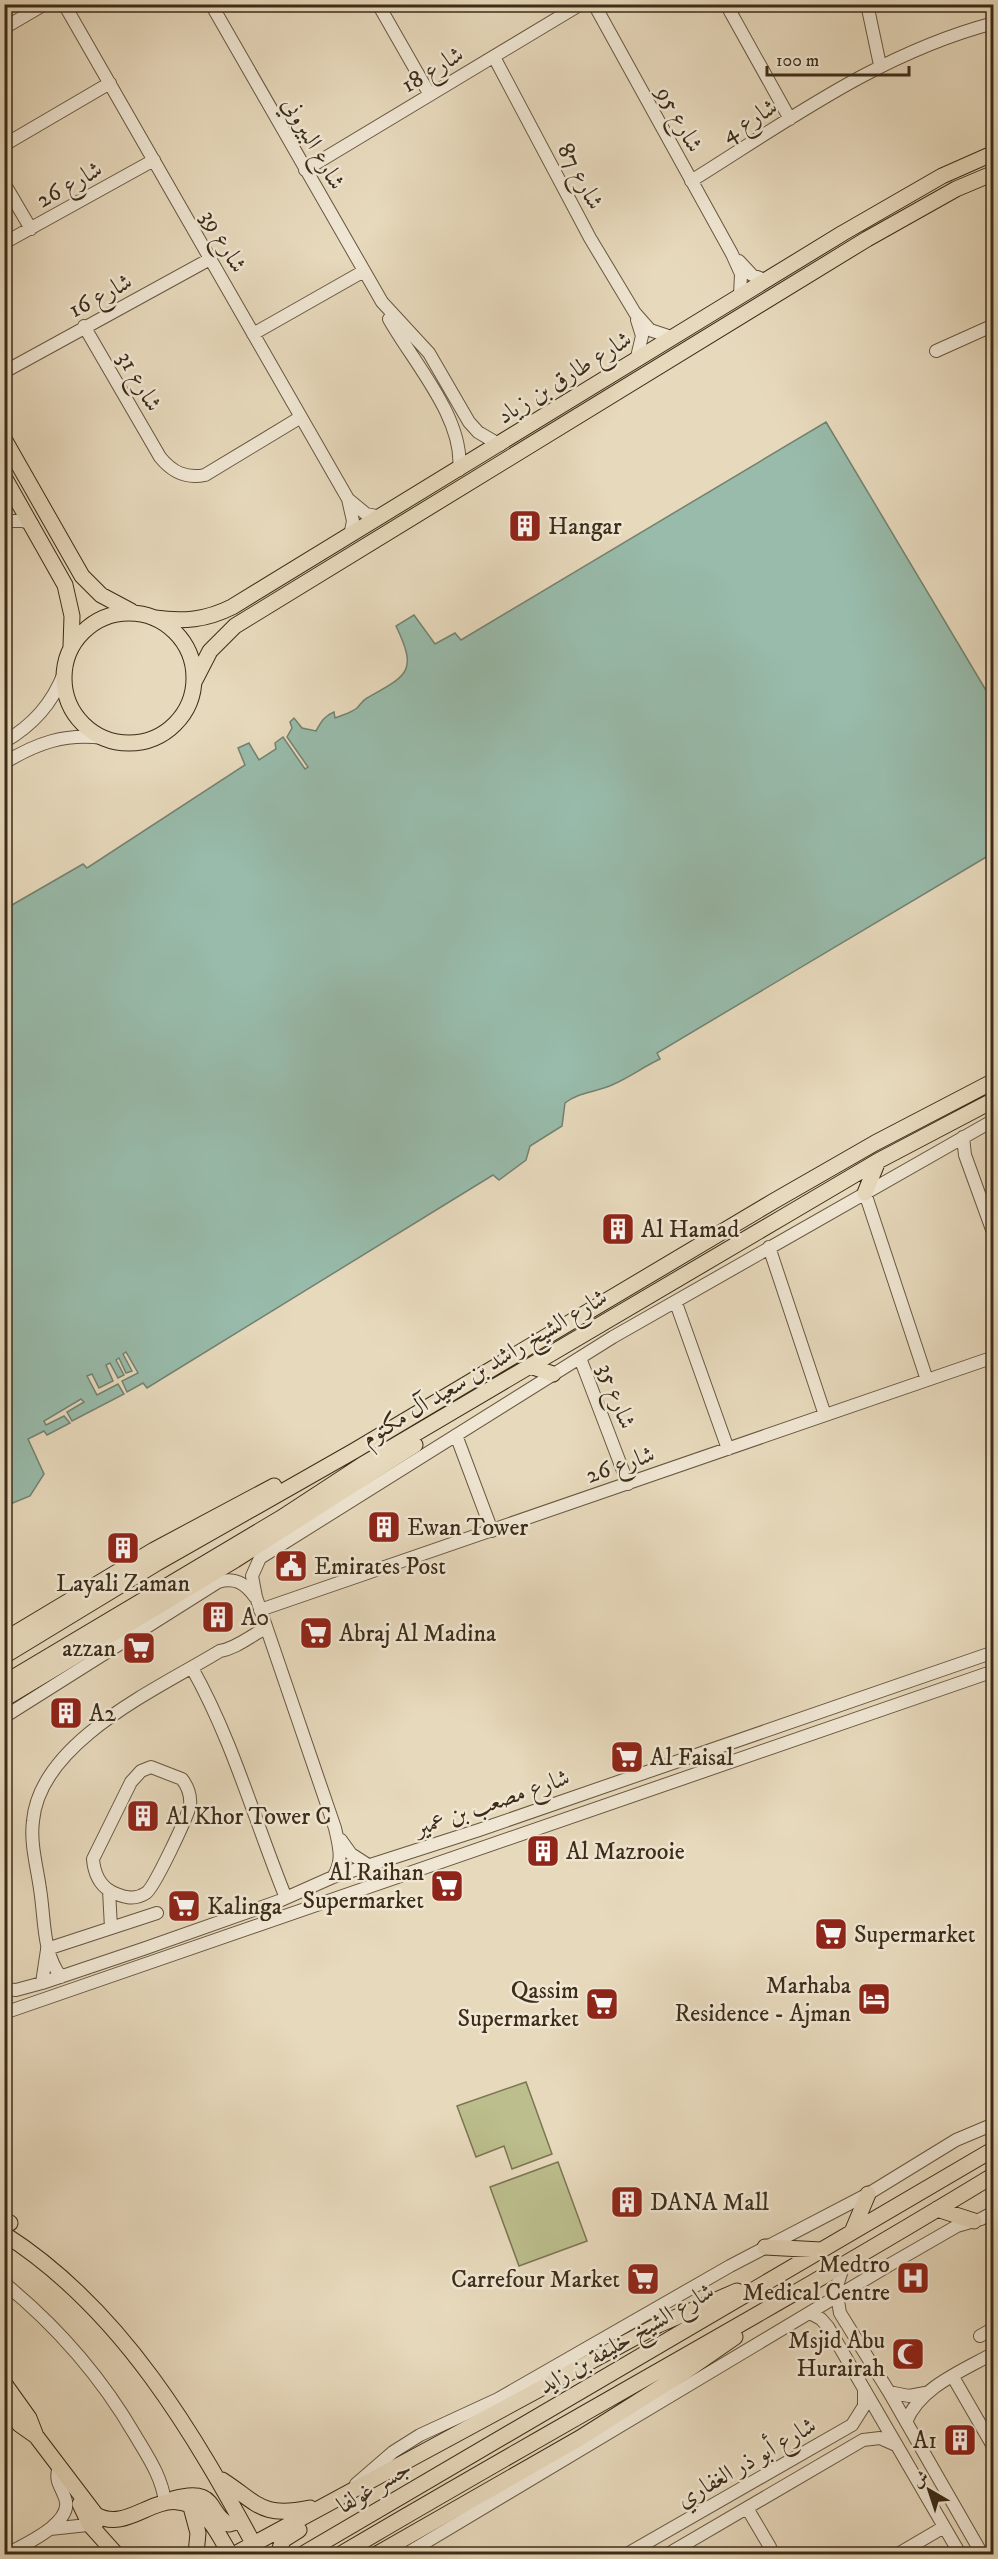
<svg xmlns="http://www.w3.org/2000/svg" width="998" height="2559" viewBox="0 0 998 2559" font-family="'IM FELL DW Pica',Amiri,serif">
<rect width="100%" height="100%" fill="#e7d9bc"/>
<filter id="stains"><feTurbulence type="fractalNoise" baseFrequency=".00333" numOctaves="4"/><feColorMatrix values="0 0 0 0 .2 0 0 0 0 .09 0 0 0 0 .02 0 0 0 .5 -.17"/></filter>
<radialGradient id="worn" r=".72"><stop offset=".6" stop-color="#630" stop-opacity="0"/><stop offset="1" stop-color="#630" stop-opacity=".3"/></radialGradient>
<path fill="#bcbe8d" stroke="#7c7552" stroke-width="1.5" d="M526,2082L552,2154L512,2169L504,2146L476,2157L457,2106Z
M558,2162L587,2241L519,2266L490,2187Z"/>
<path fill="#98bbab" stroke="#738270" stroke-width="1.5" d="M826,422L993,702V853L657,1053L660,1059C643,1067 630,1077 614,1084C598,1092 578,1092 565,1103L562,1126L530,1146L526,1160L499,1180L493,1175L147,1388L143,1383L127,1392L122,1381L138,1373L126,1352L123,1354L132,1371L126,1373L119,1358L116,1360L124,1375L118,1378L110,1363L106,1365L113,1381L99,1388L92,1374L87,1376L97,1395L118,1384L124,1394L72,1421L67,1412L84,1402L81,1399L44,1421L46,1425L64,1416L70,1423L47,1435L44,1431L28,1439L44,1474L30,1496L8,1505L5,1503V909L83,864L87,868L245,765L238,748L249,743L259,760L276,749L275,743L283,737L305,769L308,767L287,737L292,728L290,722L294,718L302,728L316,731C321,722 324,716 334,712L335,718C342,715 351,713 357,708C361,704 362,701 367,698C408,675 418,672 396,626L414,615L435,644L455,633L461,640Z"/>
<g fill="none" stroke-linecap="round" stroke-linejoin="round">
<g stroke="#675741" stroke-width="14">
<path id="minor" d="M64,4L348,499L353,521L350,536
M211,4L382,302L429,353L469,422L478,432L500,445
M378,4L430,95
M594,4L732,254L741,274L740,295
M726,4L790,119
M867,4L880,65
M4,28L45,4
M494,57L590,238L635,313L650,330L671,337
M4,145L110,83
M305,170L581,4
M691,181C789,120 880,53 994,23
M4,183L31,229
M4,243L154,160
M739,261L752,275L765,280
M389,319C413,362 465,419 459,470
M637,320L642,336L637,357
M84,326L160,457C172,472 186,479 205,475L301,417
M253,334L364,271
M936,351L994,325
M4,372L210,259
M349,500L366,514L381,517
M4,506L11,489
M4,521H23L32,524
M4,742C33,725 52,704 64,673
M4,763C37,743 65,733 103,738
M963,1137L965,1155L994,1235
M865,1193L927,1380
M769,1247L825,1415
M676,1303L728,1449
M580,1358L628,1484
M456,1435L492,1531
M260,1610L994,1357
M192,1668C233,1741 255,1822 286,1898
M4,1717L218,1582C235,1577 245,1583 255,1597
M151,1767L182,1779C188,1787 191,1796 190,1805C188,1816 154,1888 146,1893C134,1901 122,1897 110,1891C99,1884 94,1872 93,1859L131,1782L141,1771Z
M341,1840L351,1854L368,1865
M333,1877C344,1861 339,1846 335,1828L256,1597L252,1576L260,1558L613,1337L994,1120
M109,1890L111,1928
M47,1949L157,1913
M61,1977C42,1952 45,1919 40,1889C37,1867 30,1843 33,1821C40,1741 159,1688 220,1651C237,1648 250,1636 266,1628
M42,1983L47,1950
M4,1989L16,1990L42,1983L143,1949L279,1901L333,1877L479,1830L994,1652
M4,2013L994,1671
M844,2264L836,2289L840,2313L889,2392L982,2554
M4,2283C58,2327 100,2375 135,2435C148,2457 162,2477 165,2502
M810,2313L821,2319L828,2327L960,2554
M980,2336L994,2328
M953,2377L994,2448
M889,2392L909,2396L925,2393
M906,2422C920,2387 962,2371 994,2353
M356,2484L393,2452L420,2435L498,2399L730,2266L868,2194L956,2140L994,2124
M747,2508L770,2547L771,2554
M50,2529L97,2524
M7,2554C23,2545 75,2523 65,2498C61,2486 54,2481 59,2467
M406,2554L891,2264L957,2226L981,2219L994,2212
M627,2554L852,2425L864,2406V2390
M668,2554L863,2440L880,2438L896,2445
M898,2554L944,2527"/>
</g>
<g stroke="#3c2c18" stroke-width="17">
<path id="major" d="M4,439L82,576L101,595L131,611
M4,477L65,585L72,616L71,646
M64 678a65 65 0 1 1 130 0a65 65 0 1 1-130 0Z
M155,618C183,622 206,620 232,607L843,233L942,176L994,153
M194,682L210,651L235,626L867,239L956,189L994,173
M865,1193L878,1161
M530,1366L553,1374
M4,1640L154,1550L274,1486
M4,1656L157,1563L354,1451L774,1201L875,1143L994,1081
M4,1683L281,1518L362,1465L783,1217L878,1161L994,1100
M4,1699L235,1560L415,1445
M937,2209L974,2221
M4,2222L10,2223
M852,2232L868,2194
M4,2234C122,2309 195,2435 259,2554
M765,2247L821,2250
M4,2383L29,2418L36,2436L96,2515C135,2537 167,2469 211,2523C218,2532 224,2544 230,2554
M4,2403L19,2424L36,2436
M222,2480C259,2504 261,2518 310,2508
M173,2499C219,2486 207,2515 229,2524L236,2522L239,2517
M80,2504L90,2525L116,2554
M191,2507L198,2533L196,2554
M235,2554L658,2325L737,2291
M278,2554L283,2540L299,2530
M303,2554L994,2149
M341,2554C557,2426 779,2306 994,2175
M377,2554L580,2438L683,2373L735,2337"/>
</g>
<use href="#minor" stroke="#efe6d3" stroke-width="12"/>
<use href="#major" stroke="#e7d9bc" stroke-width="15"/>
</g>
<defs>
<g id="building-square" transform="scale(1.725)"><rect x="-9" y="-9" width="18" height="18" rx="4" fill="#8f2418" stroke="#efe6d3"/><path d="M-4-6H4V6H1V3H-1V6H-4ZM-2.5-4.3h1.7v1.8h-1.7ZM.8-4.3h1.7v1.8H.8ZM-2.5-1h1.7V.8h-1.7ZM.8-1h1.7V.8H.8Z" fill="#fff"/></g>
<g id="civic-square" transform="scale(1.725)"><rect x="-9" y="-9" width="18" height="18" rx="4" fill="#8f2418" stroke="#efe6d3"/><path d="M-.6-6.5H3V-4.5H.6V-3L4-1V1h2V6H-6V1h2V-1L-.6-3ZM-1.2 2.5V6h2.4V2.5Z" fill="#fff"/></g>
<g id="supermarket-square" transform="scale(1.725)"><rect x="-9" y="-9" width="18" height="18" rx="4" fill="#8f2418" stroke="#efe6d3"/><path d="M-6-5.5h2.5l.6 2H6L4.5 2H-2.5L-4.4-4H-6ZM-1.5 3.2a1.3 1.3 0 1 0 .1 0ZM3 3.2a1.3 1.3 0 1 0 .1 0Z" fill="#fff"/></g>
<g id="hotel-square" transform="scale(1.725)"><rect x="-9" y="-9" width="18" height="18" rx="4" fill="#8f2418" stroke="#efe6d3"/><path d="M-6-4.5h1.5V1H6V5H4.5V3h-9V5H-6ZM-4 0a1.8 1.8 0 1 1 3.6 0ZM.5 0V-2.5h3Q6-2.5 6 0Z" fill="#fff"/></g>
<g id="hospital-square" transform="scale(1.725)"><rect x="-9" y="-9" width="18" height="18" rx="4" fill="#8f2418" stroke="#efe6d3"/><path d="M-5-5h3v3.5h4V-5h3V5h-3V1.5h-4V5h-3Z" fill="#fff"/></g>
<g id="mosque-square" transform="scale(1.725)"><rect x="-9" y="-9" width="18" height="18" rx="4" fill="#8f2418" stroke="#efe6d3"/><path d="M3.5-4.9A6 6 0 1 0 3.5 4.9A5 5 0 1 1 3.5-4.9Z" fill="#fff"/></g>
</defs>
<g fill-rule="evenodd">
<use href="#building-square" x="525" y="526"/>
<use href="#building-square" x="618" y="1229"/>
<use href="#building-square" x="384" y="1527"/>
<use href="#building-square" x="123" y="1548"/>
<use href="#civic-square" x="291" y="1566"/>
<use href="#building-square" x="218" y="1617"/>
<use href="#supermarket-square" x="316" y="1633"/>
<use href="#supermarket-square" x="139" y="1648"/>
<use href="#building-square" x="66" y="1713"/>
<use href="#supermarket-square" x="627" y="1757"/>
<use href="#building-square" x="143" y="1816"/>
<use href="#building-square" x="543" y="1851"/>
<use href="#supermarket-square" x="447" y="1886"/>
<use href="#supermarket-square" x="184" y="1906"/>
<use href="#supermarket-square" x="831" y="1934"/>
<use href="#hotel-square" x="874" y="1999"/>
<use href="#supermarket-square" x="602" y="2004"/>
<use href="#building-square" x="627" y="2202"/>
<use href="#hospital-square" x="913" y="2278"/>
<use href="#supermarket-square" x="643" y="2279"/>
<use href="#mosque-square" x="908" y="2354"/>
<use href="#building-square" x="960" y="2440"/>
</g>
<g text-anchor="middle" stroke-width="5" stroke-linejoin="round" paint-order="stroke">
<g font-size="24" fill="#3c2c18" stroke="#efe6d3">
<text transform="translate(432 69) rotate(-31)" y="8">شارع 18</text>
<text transform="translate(680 119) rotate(61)" y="8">شارع 95</text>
<text transform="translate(749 120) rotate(-32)" y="8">شارع 4</text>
<text transform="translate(314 143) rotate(60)" y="8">شارع البيروني</text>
<text transform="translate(581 176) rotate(62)" y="8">شارع 87</text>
<text transform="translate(69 184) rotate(-29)" y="8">شارع 26</text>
<text transform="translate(224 241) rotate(60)" y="8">شارع 39</text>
<text transform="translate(100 295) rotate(-28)" y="8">شارع 16</text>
<text transform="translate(564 377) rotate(-32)" y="8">شارع طارق بن زياد</text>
<text transform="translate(140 381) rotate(60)" y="8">شارع 31</text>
<text transform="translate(484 1367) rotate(-31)" y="8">شارع الشيخ راشد بن سعيد آل مكتوم</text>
<text transform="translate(617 1396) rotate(69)" y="8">شارع 35</text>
<text transform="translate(620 1464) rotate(-19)" y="8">شارع 26</text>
<text transform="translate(492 1802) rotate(-19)" y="8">شارع مصعب بن عمير</text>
<text transform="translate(626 2338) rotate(-30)" y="8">شارع الشيخ خليفة بن زايد</text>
<text transform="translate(746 2462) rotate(-30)" y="8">شارع أبو ذر الغفاري</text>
<text transform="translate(374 2486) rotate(-31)" y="8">جسر غولفا</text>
</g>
<g font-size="24" fill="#3c2c18" stroke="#efe6d3" text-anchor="start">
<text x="548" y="534">Hangar</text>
<text x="641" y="1237">Al Hamad</text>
<text x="407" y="1535">Ewan Tower</text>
<text x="314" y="1574">Emirates Post</text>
<text x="123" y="1591" text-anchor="middle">Layali Zaman</text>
<text x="241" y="1625">A0</text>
<text x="339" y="1641">Abraj Al Madina</text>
<text x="116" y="1656" text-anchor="end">azzan</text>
<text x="89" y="1721">A2</text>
<text x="650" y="1765">Al Faisal</text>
<text x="166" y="1824">Al Khor Tower C</text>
<text x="566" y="1859">Al Mazrooie</text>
<text x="424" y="1880" text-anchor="end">Al Raihan<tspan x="424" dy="28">Supermarket</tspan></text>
<text x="207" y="1914">Kalinga</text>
<text x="854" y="1942">Supermarket</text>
<text x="851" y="1993" text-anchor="end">Marhaba<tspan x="851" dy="28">Residence - Ajman</tspan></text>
<text x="579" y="1998" text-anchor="end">Qassim<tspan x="579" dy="28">Supermarket</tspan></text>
<text x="650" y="2210">DANA Mall</text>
<text x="890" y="2272" text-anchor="end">Medtro<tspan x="890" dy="28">Medical Centre</tspan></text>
<text x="620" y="2287" text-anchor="end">Carrefour Market</text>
<text x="885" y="2348" text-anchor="end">Msjid Abu<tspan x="885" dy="28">Hurairah</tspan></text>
<text x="937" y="2448" text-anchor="end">A1</text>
</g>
</g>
<rect width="998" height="2559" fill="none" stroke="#e7d9bc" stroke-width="24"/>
<rect x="6" y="6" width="986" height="2547" fill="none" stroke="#3c2c18" stroke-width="3"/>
<rect x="12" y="12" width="974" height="2535" fill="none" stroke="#3c2c18" stroke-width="1.5"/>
<g transform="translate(929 2490) rotate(321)" stroke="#efe6d3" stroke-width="4.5" paint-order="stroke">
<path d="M0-4.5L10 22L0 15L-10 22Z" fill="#3c2c18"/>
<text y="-9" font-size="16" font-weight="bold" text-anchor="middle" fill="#3c2c18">ش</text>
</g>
<path d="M767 66v9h142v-9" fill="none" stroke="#3c2c18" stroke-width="3"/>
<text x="776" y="66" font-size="18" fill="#3c2c18" stroke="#efe6d3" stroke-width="4.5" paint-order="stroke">100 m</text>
<rect width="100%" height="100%" filter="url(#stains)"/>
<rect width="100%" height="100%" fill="url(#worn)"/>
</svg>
